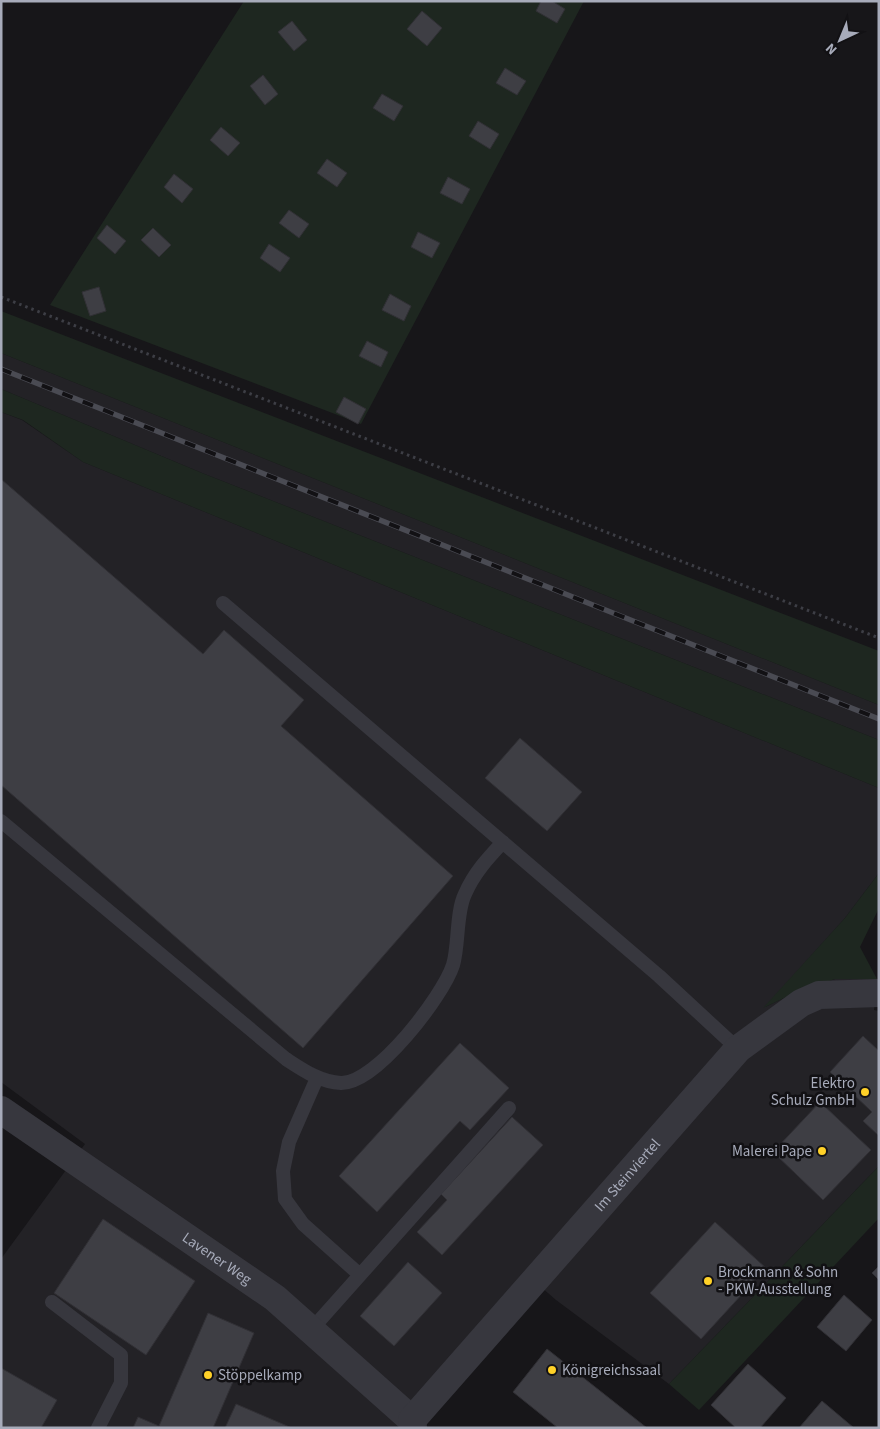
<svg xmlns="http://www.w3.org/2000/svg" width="880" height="1429" viewBox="0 0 880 1429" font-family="'Source Sans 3',sans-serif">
<rect width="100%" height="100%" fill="#171619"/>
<path fill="#232226" d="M1,353L879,705V740L202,473L1,389Z
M1,412L22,420L83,462L879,788V873L845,918L765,1007L801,990L835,979H877L874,1010L879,1011V1166L669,1384L556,1300L525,1273L422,1428H1V1259L85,1144L1,1082Z"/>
<path fill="#1e2720" d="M244,1H584L361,424L50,305Z
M1,311L879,651V705L1,353Z
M1,389L202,473L879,740V788L83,462L23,420L1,412Z
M879,873V908L860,947L877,979H835L801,990L763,1008L845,918Z
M879,1166V1218L699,1410L669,1384Z"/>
<path fill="#3e3e44" stroke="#313035" d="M541,1H552L565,9L557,23L536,11Z
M422,11L442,28L427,46L407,29Z
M292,21L307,40L294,51L278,32Z
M505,68L526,81L517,95L496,83Z
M263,75L278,94L265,105L250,86Z
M382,94L403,106L394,121L373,108Z
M478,121L499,134L490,149L469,136Z
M221,127L240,143L228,156L210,140Z
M327,159L347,173L337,187L317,173Z
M174,174L193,189L182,203L164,187Z
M448,177L470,189L462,204L440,193Z
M289,210L309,224L299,238L279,223Z
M107,225L126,241L115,254L97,238Z
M153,228L171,245L159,257L141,240Z
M418,232L440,243L432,258L411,247Z
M269,244L290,258L280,272L260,258Z
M99,287L106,311L90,316L82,292Z
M390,294L411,306L404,321L382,310Z
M367,341L388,352L381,367L359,356Z
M344,397L366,409L358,424L336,412Z
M1,479L203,654L224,630L304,700L281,726L453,876L303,1048L1,785Z
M520,738L582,792L547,831L485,778Z
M863,1036L879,1051V1136L863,1121L872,1112L830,1072Z
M460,1043L509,1088L470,1130L460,1121L377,1212L339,1176Z
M820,1102L871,1150L823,1200L773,1152Z
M512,1117L543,1145L442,1255L417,1232L447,1200L441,1194Z
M103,1219L195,1281L146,1355L54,1293Z
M715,1222L766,1268L701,1339L650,1293Z
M408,1262L442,1293L394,1346L360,1316Z
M879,1266V1280L872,1273Z
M844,1295L872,1320L846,1351L817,1327Z
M208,1313L254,1333L213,1428H133L138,1417L159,1426Z
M547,1349L647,1428H558L513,1392Z
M748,1364L786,1398L760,1428H736L711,1405Z
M1,1368L57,1400L41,1428H1Z
M822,1401L854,1428H799Z
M236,1404L292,1428H225Z"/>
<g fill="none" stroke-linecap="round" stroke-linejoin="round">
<path stroke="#3d3e45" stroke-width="3" stroke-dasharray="2.5 4" stroke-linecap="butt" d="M1,297L879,638"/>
<path stroke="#37373e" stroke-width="14" d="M223,603L659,976L738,1049
M1,821L286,1059C303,1070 320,1082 341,1083C376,1084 443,996 453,965C459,945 456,912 465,894C474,873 488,858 503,842
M317,1078L289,1142L283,1171L285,1199L303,1224L360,1275
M52,1302L121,1355V1383L98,1428
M311,1330L509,1108"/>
<g stroke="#37373e" stroke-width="28">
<path id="s1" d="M1,1110L275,1298L412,1420L413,1428"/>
<path id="s2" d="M412,1420L738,1049L801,1003L819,995L879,993"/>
</g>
<g stroke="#4a4b53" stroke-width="5.5">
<path id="rail" d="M1,369L879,719"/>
</g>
<use href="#rail" stroke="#121114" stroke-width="4" stroke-dasharray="11" stroke-linecap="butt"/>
</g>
<g fill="#ffd128" stroke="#121114" stroke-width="2">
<circle cx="865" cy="1092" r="5"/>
<circle cx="822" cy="1151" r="5"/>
<circle cx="708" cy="1281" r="5"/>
<circle cx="552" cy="1370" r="5"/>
<circle cx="208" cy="1375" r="5"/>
</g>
<g text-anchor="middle" stroke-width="5" stroke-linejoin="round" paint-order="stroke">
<g font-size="15" fill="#a7abba" stroke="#121114" text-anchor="start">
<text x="855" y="1088" text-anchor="end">Elektro<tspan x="855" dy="17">Schulz GmbH</tspan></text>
<text x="812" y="1156" text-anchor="end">Malerei Pape</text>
<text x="718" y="1277">Brockmann &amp; Sohn<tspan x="718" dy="17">- PKW-Ausstellung</tspan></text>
<text x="562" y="1375">Königreichssaal</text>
<text x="218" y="1380">Stöppelkamp</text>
</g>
<g font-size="15" fill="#a7abba" stroke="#121114">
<text dy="5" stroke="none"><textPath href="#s2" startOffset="326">Im Steinviertel</textPath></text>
<text dy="5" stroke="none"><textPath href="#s1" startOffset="262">Lavener Weg</textPath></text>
</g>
</g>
<rect width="880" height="1429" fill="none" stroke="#a7abba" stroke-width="5"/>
<g transform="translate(840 40) rotate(224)" stroke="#121114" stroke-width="4" paint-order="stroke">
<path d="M0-4L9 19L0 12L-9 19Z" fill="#a7abba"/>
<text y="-8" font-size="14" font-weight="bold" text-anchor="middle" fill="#a7abba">N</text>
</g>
</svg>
